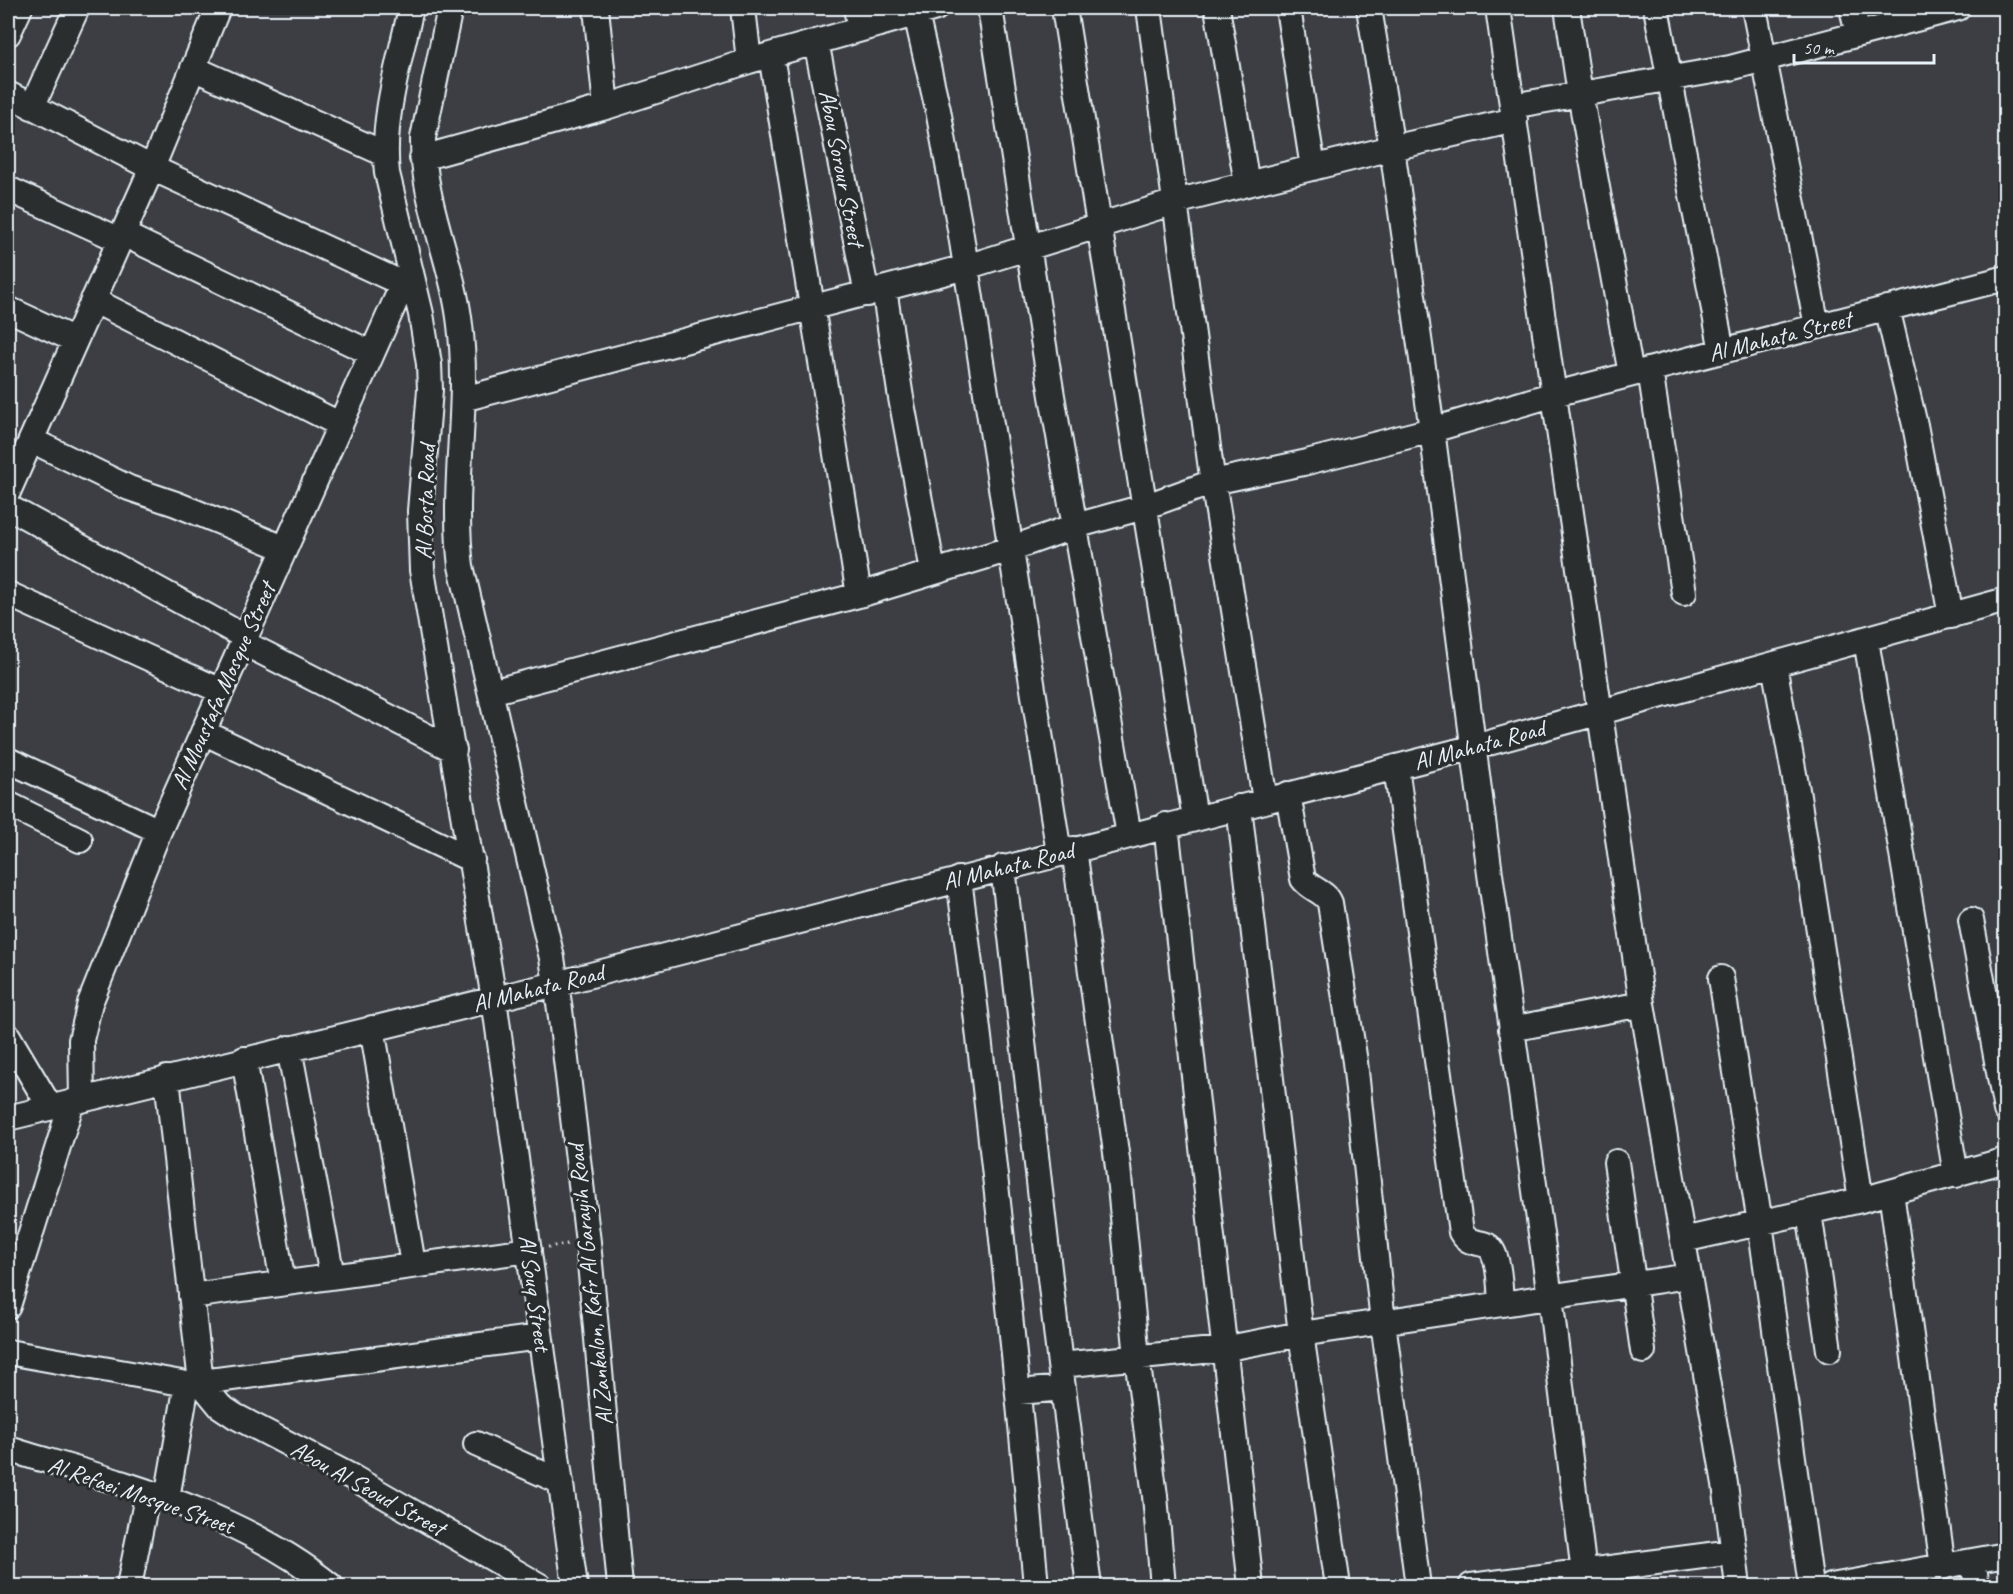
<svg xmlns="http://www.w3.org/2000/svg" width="2013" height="1594" viewBox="0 0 2013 1594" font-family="Caveat,sans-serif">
<rect width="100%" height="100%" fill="#3c3e43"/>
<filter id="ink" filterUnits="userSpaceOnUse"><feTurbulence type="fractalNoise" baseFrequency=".0167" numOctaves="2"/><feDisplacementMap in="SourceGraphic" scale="12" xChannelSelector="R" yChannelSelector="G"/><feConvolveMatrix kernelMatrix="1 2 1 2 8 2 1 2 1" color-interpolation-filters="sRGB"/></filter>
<g filter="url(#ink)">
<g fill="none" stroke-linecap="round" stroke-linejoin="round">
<g stroke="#e8f1f8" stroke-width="28">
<path id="minor" d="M411,8C400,60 381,119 387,173L421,314L429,364L430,390L420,511L422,570L494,999L575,1586
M450,8L423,138C422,202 453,262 460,325C470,405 451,486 461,566L552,958L560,1010L588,1242L620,1586
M596,8L606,107
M743,8L749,61
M856,8L860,29
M990,8L1052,396L1129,835
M1064,8L1195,818
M1149,8L1211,469L1265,800
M1217,8L1247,184
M1288,8L1313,168
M1369,8L1392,148L1432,430L1490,874L1550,1297L1584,1573
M1498,8L1642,1004L1725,1484L1738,1586
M1567,8L1580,94L1631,374
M1656,8L1722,351
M1754,8L1817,326
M1852,8L1858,34
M916,14L938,110L960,229L1059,853
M8,34L20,8
M816,42L867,294
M771,55L859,595
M193,68L385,154
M8,94L152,168L414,289
M1512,106L1730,68L1958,8
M32,107L77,8
M422,158L606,107L749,61L936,8
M8,189L120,240
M123,234L371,353
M884,289L901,398L933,571
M93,300L339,424
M1887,308L1915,425L1951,616
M8,309L75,340
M1650,370L1684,593
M463,399L966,267L1175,202L1392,148L1515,120
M31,440L129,488L176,504L284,548
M8,492L152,168L218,8
M8,507L245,637
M8,594L221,691
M1866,640L1956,1175
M242,642L454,750
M1774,665L1797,790L1861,1200
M491,692L859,595L1010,549L1075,526L1144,507L1213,482L1303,463L1432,430L1555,394L2006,278
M203,732L472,860
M8,760L159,831
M1396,767L1461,1232C1468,1244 1475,1241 1486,1245C1500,1250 1500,1291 1501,1304
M1288,794L1303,879C1311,890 1325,891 1330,903L1355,1062L1383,1322L1418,1586
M8,804L80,840
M1239,807L1301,1334L1338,1586
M1166,825L1251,1586
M1074,849L1118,1167L1137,1357L1155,1496L1163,1586
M1003,867L1060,1365L1089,1586
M959,879C990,1114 1015,1350 1036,1586
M1971,920L2006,1110
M1721,978L1760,1223L1811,1586
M372,1028L413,1264
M1511,1029L1642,1004
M8,1036L50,1107
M289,1048L332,1276
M244,1059L283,1283
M167,1078L201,1383L220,1406L235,1416L352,1477L540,1586
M82,1099L81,1040L90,1003L159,831L403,284
M8,1118L556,984L1474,747L2006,600
M1616,1162L1643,1351
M1891,1192L1943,1567
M1809,1212L1829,1350
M1683,1240L1861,1200L2006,1160
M191,1296L529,1250
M8,1306L72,1102
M8,1352L187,1384L540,1337
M1060,1365L1223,1349L1301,1334L1689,1276
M1019,1392L1063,1388
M476,1444L561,1482
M8,1449C120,1483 238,1511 331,1586
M167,1498L187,1384
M1973,1561L1977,1586
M129,1586L148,1492
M1471,1586L1733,1552
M1831,1586L2006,1555"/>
</g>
<path stroke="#e8f1f8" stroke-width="3" stroke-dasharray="1.5 4.5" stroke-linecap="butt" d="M548,1247L568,1244"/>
<use href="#minor" stroke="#2a2d2e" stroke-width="24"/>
</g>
</g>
<g text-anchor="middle" stroke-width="6" stroke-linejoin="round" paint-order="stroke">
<g font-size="24" fill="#e8f1f8" stroke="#2a2d2e">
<text transform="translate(842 168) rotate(79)" y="8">Abou Sorour Street</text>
<text transform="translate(1780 336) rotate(-14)" y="8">Al Mahata Street</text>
<text transform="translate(425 502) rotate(-88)" y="8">Al Bosta Road</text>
<text transform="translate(223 686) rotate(-66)" y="8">Al Moustafa Mosque Street</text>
<text transform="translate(1479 745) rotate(-15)" y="8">Al Mahata Road</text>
<text transform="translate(1008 866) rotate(-14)" y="8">Al Mahata Road</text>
<text transform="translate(538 988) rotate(-14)" y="8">Al Mahata Road</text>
<text transform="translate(590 1285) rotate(-96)" y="8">Al Zankalon, Kafr Al Garayih Road</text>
<text transform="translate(535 1293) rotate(82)" y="8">Al Souq Street</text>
<text transform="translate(368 1488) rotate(29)" y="8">Abou Al Seoud Street</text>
<text transform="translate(141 1495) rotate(19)" y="8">Al Refaei Mosque Street</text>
</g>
</g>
<rect width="2013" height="1594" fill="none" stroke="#2a2d2e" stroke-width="30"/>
<rect x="15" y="15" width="1983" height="1564" fill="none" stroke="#e8f1f8" stroke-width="2" filter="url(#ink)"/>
<path d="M1794 54v9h140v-9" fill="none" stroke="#e8f1f8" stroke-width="3"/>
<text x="1803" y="54" font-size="18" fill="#e8f1f8" stroke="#2a2d2e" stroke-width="4.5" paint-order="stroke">50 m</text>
</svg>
